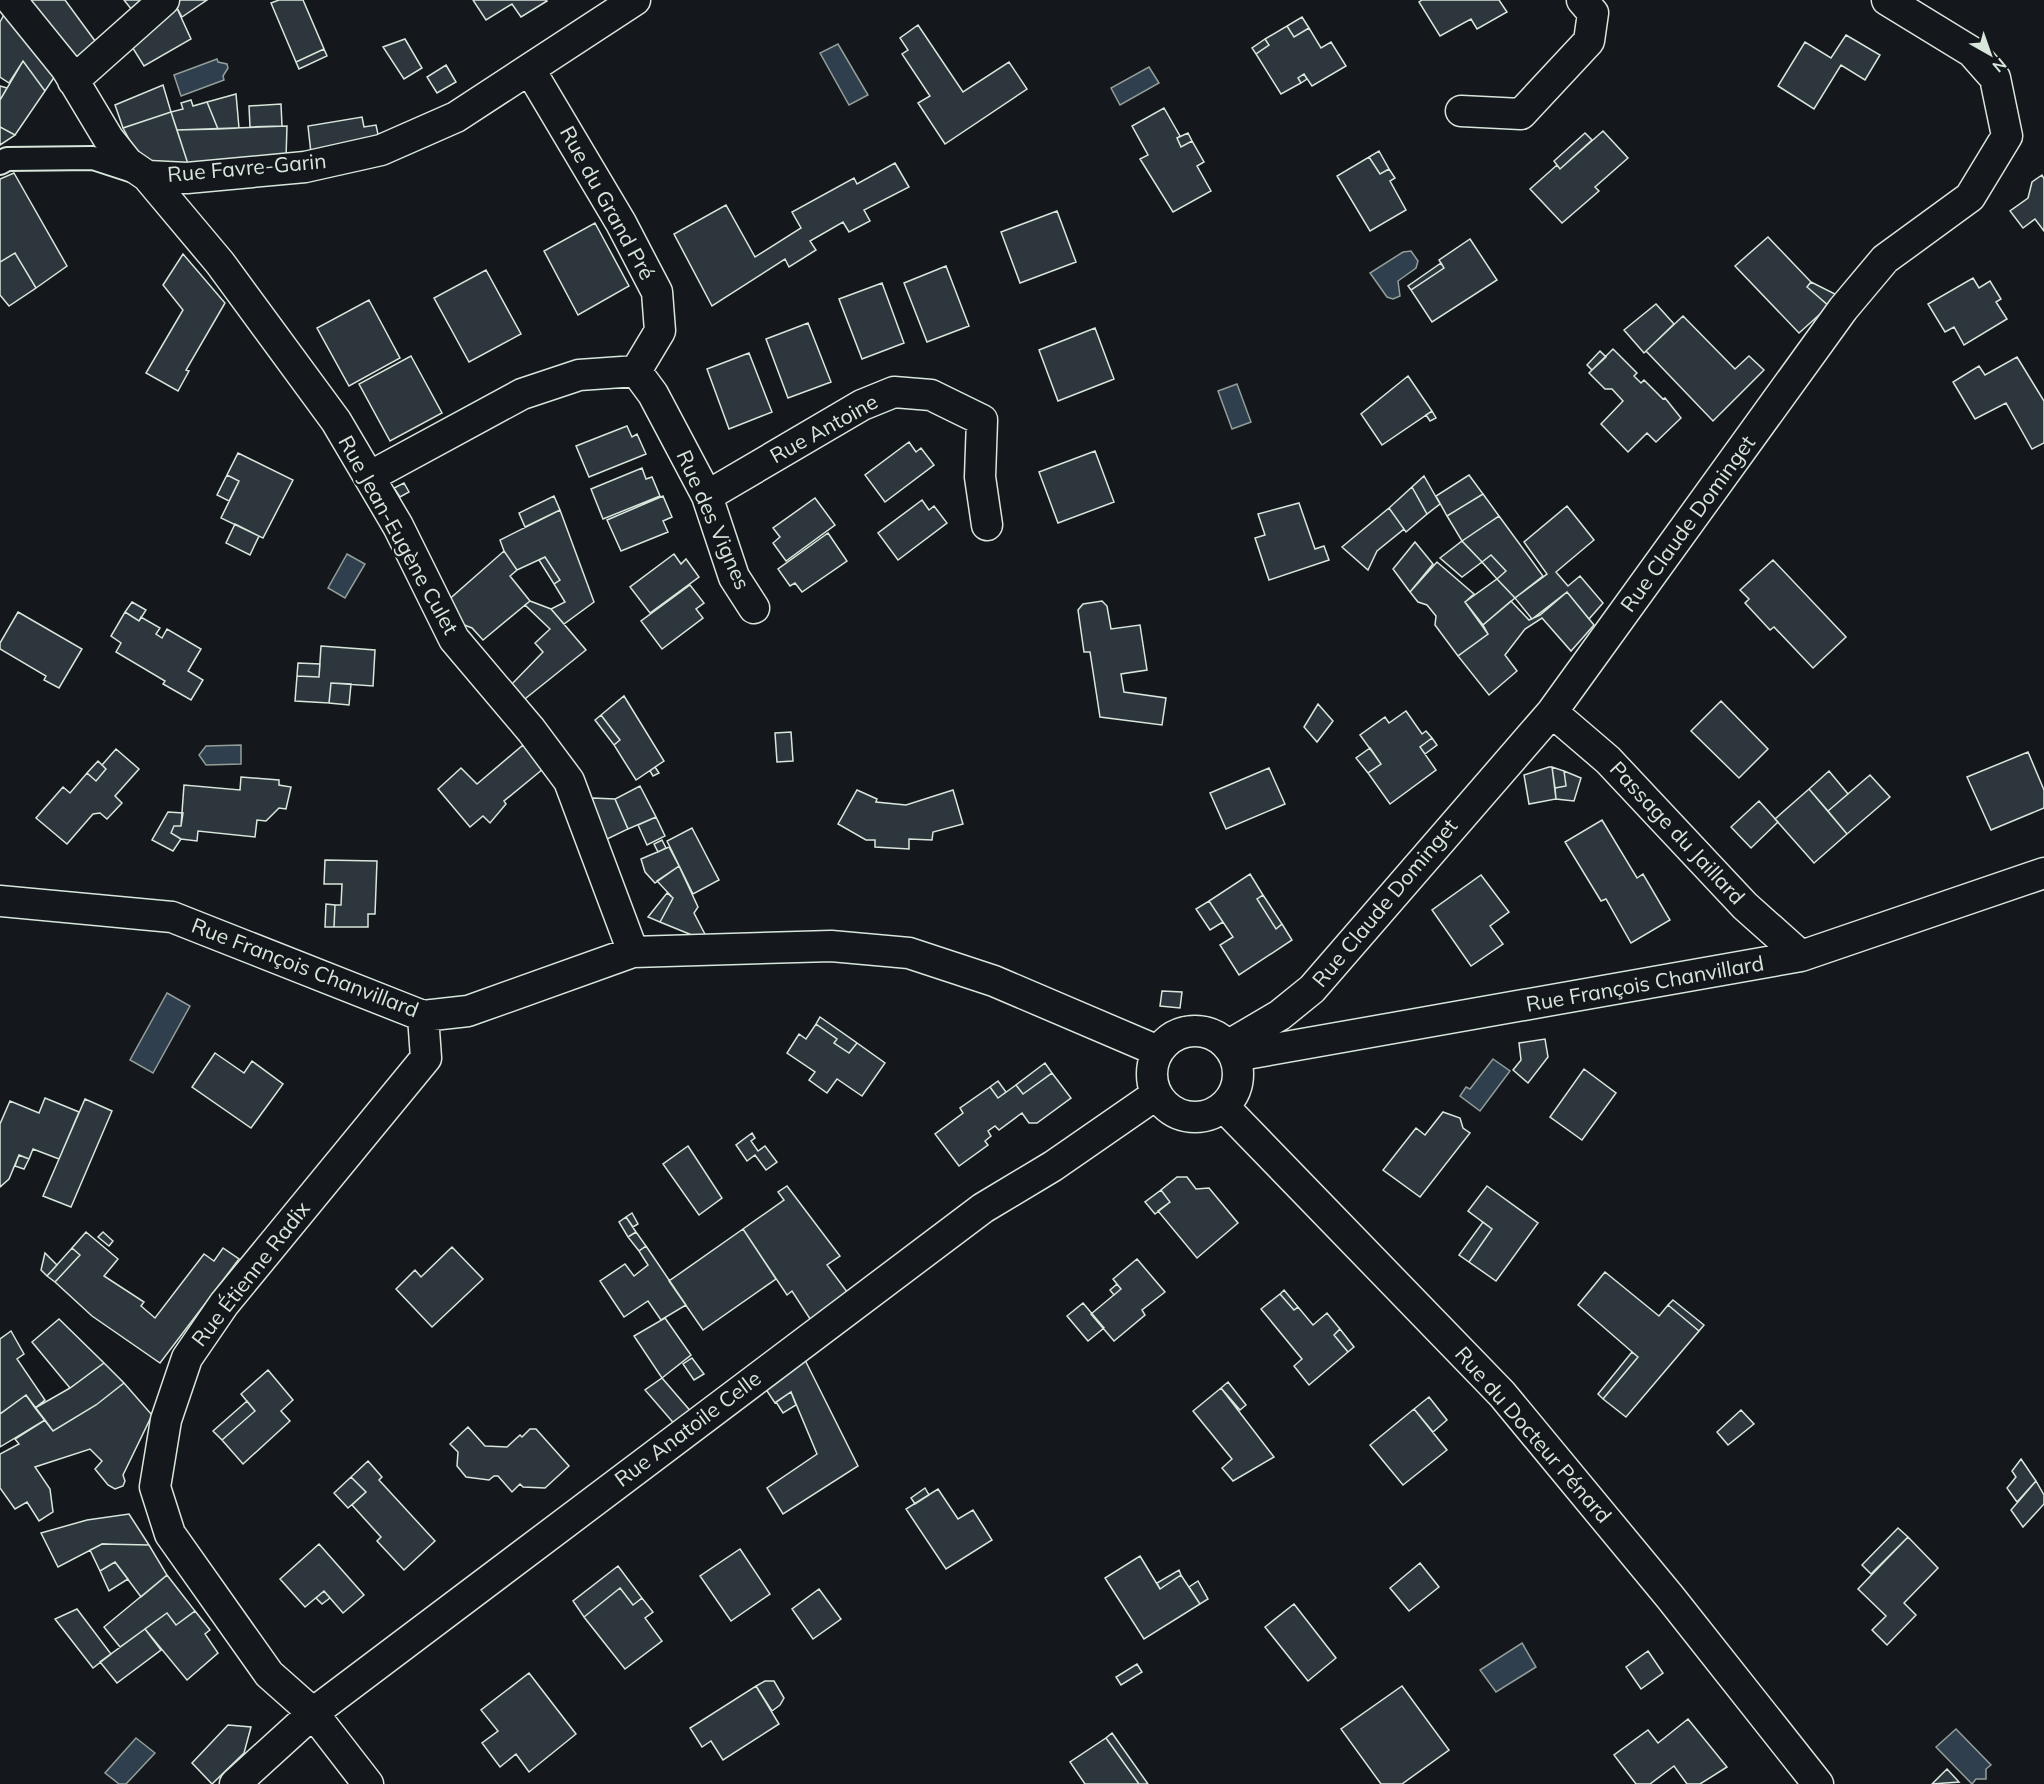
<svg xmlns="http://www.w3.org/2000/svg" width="2044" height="1784" viewBox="0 0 2044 1784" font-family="Mulish,sans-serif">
<rect width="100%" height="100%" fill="#14181c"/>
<path fill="#2f3f4d" stroke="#939e99" stroke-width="1.5" d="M838,44L868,95L849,105L820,53Z
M217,59L218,62L227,64L228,68L223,76L224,80L181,96L174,75Z
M1149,67L1159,83L1120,105L1111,88Z
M1411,251L1418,261L1416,268L1398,281L1400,296L1393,299L1387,297L1370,273L1403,252Z
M1237,384L1251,422L1232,429L1218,391Z
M347,554L365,564L345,598L328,588Z
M241,745V764L206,765L199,755L206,746Z
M167,993L190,1006L153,1073L130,1060Z
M1493,1059L1510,1071L1480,1111L1460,1096L1466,1087L1470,1089Z
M1522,1643L1536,1667L1496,1692L1480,1670Z
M1956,1729L1991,1765L1986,1769V1779H1976L1972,1784L1936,1747Z
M136,1738L155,1753L126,1784H119L105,1773Z"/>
<path fill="#2c363c" stroke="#d8e6dc" stroke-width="1.5" d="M29,0H65L98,45L75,65Z
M124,0H150L136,15Z
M180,0H207L182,17L175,4Z
M279,0H303L324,49L296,62L271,3Z
M473,0H546L547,1L521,17L512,4L486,20Z
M1422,0H1499L1507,12L1477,29L1471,19L1440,36L1419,2Z
M175,4L191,39L144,66L129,42Z
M5,13L55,76L45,91L23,61L9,83L0,77V22Z
M1302,17L1309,28L1294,37L1287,26Z
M918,25L963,92L1009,62L1027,89L945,144L918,103L930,96L902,54L908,50L900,38Z
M1287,26L1294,37L1309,28L1321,48L1331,42L1346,66L1312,86L1304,74L1298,78L1301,83L1281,94L1256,54L1269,45L1265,39Z
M1846,35L1880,55L1865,80L1841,65L1814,109L1778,86L1805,42L1831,58Z
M405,39L422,68L404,79L383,47Z
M1265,39L1269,45L1256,54L1252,48Z
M324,49L327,56L299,69L296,62Z
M23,61L45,91L15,135L0,127V100Z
M446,65L456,82L437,93L427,77Z
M1304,74L1307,79L1301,83L1298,78Z
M163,85L171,112L123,128L115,105Z
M0,86L7,88L0,100Z
M236,94L239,128L218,129L207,102Z
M191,100L193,106L207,102L218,129L177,130L171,112L183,109L181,103Z
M281,104L282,126L250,127L249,106Z
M1164,108L1180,136L1177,138L1181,147L1192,141L1204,162L1197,166L1211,191L1173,212L1140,159L1148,155L1132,126Z
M171,112L188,164L142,163L123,128Z
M362,117L364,127L376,125L379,139L311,153L308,126Z
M287,126L286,158L188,164L177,130Z
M0,127L15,135L0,145Z
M1603,131L1628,158L1595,187L1599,191L1562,223L1530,189L1557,165L1560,169Z
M1188,133L1192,141L1181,147L1177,138Z
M1585,133L1592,140L1560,169L1554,161Z
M1379,151L1389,169L1380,174L1369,157Z
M1369,157L1380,174L1389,169L1395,178L1390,181L1406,210L1370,231L1337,176Z
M895,163L909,187L864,210L870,221L849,232L843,222L810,241L816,250L789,267L785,259L712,306L674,234L726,205L755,257L801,228L792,212L854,178L857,184Z
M14,173L67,266L36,288L15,253L0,262V179Z
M2042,175L2044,179V231L2035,219L2023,228L2010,211L2028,198L2032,182Z
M1057,211L1076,262L1020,283L1001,232Z
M595,223L629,286L578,315L544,251Z
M1768,237L1811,282L1807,287L1829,306L1799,333L1735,266Z
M1470,239L1497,280L1432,322L1411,290L1444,268L1439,260Z
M15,253L36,288L9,306L0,295V262Z
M183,254L225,303L186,370L189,371L178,391L146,373L183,310L163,285Z
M1441,263L1444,268L1411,290L1408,286Z
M946,266L969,326L927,342L904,283Z
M486,270L521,334L469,362L434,298Z
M1973,278L1979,288L1990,281L2001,299L1996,302L2007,319L1964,345L1954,327L1945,332L1928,304Z
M1811,282L1835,294L1829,306L1807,287Z
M882,283L904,343L862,359L839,299Z
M369,300L400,358L349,386L317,328Z
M1656,304L1674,324L1644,353L1624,330Z
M1683,316L1735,369L1749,356L1764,370L1713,421L1646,351Z
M808,323L831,382L788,398L766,339Z
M1095,328L1114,379L1058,401L1039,350Z
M1613,349L1637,373L1634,376L1641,383L1644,380L1663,399L1665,398L1681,418L1656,442L1647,433L1628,452L1601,424L1623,401L1612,389H1605L1589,373Z
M1600,351L1606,357L1592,370L1587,365Z
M749,353L772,412L729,429L707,369Z
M411,356L442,413L390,441L359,384Z
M2017,357L2044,401V443L2032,449L2006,403L1975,419L1953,382L1979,366L1985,375Z
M1408,376L1432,411L1382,445L1361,414Z
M1432,411L1436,418L1430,421L1426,415Z
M627,426L632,437L637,434L646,454L589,477L576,446Z
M909,442L916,452L921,448L934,465L885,502L865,475Z
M1095,451L1114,502L1058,523L1039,472Z
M238,453L293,480L263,538L221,518L239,481L227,475Z
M642,468L646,479L652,477L660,496L603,519L591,489Z
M227,475L239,481L229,501L217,495Z
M1469,475L1483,494L1447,516L1436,496Z
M1424,476L1440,504L1427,514L1412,487Z
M404,483L409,492L400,497L394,488Z
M1412,487L1427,514L1406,532L1389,508Z
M1483,494L1499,516L1462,541L1447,516Z
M554,496L560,510L525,527L519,513Z
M663,496L672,517L663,521L668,532L621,551L607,520Z
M815,498L835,525L786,561L773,543L780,537L773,528Z
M922,500L929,510L934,506L947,523L898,560L878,533Z
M1299,503L1315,549L1324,546L1329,560L1269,580L1255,538L1265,535L1258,514Z
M1567,506L1594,540L1556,572L1568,586L1580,576L1603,603L1589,619L1567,592L1532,619L1515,598L1547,574L1524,542Z
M1389,508L1404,529L1377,551L1368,570L1342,547Z
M560,510L594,602L564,624L551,609L565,602L554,584L560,580L545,557L517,570L504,551L500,540Z
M1499,516L1543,576L1515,598L1497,579L1506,571L1491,555L1482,562L1462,541Z
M235,524L259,536L250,555L226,543Z
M828,533L847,561L802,592L795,583L790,586L778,569Z
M1462,541L1482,562L1462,577L1440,558Z
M1415,542L1433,564L1410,592L1393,569Z
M504,551L517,570L510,576L530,601L483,640L472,628L454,621L445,603Z
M674,554L681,564L686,559L699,577L650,613L630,587Z
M1491,555L1506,571L1497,579L1482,562Z
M545,557L560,580L554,584L539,560Z
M1773,560L1846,637L1813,668L1774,627L1770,630L1745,603L1749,599L1740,590Z
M1437,562L1474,594L1465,602L1488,634L1458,656L1435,625L1436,616L1427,605L1418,602L1410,592Z
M1497,579L1515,598L1483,625L1465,602Z
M690,585L704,603L696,609L703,618L662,649L641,621Z
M1567,592L1594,625L1571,651L1542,618L1525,629L1505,655L1517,671L1489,695L1458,656L1488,634L1483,625L1511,601L1529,620L1540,615Z
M530,601L551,609L586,650L521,702L508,688L543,652L535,643L550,629L525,605Z
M1102,601L1107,606L1111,629L1140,625L1147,670L1121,674L1124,692L1166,698L1162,725L1100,717L1090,652H1084L1078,610L1083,604Z
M132,602L146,610L139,621L125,612Z
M18,612L82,649L59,688L44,680L46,676L0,649V643Z
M125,612L139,621L141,617L160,628L156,634L162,638L167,629L201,649L188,671L203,680L191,700L163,684L165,681L116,652L121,643L111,636Z
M321,646L375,650L373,686L331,683L329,703L295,701L297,676L319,677Z
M298,663L320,664L319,677L297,676Z
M331,683L351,684L349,705L329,703Z
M624,696L664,761L636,780L614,745L620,740L601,715Z
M1721,701L1768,749L1739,778L1691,731Z
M1318,704L1333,721L1317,742L1304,727Z
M1406,711L1422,734L1426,731L1432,738L1420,747L1436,770L1390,804L1368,773L1381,764L1360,735L1385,717L1389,723Z
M601,715L620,740L614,745L595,720Z
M791,732L793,761L777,762L775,733Z
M1432,738L1437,745L1425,754L1420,747Z
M523,745L543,769L504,801L506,804L490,823L483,816L470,827L438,789L461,768L477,784Z
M1370,748L1381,764L1368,773L1356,758Z
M116,749L139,769L115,796L122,803L107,819L100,813L93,814L67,844L36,818L63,787L70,793L87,773L96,781L106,769L102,765Z
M2028,752L2044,790V808L1991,830L1967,777Z
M98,761L106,769L96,781L87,773Z
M655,767L659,773L653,776L650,771Z
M1549,767H1552L1556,799L1529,804L1524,775Z
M1552,767L1564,771L1566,786L1555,788Z
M1269,768L1285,804L1226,829L1210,793Z
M1564,771L1581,778L1574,801L1556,799L1555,788L1566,786Z
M1829,771L1848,794L1828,811L1809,789Z
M1870,775L1890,797L1847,834L1828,811Z
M241,777L279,780V785L291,787L286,809L279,808L266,821L257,820L255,837L198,831L197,841L181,839L171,833L174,826H181L184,785L240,790Z
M640,786L656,817L628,829L615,799Z
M1809,789L1847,834L1814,863L1775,819Z
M857,790L877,799L876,802L906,805L953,790L963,824L933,832L932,840L909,839V849L875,847V840H866L838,824Z
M593,798L615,799L628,829L603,841L587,804Z
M1759,801L1778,822L1751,848L1731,827Z
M168,812L183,813L181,826H174L171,833L181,839L173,851L152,840Z
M656,817L665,836L647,845L638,825Z
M1602,820L1637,878L1643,874L1670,920L1631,943L1606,899L1601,901L1565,842Z
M692,828L719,880L693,894L667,841Z
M662,840L666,848L658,852L654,844Z
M669,847L679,866L655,883L645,872L641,859Z
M325,860L377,861L375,914H368V927H334L335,905H341L342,884H324Z
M679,866L698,907L694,913L709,942L660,922L673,898L657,881Z
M1250,874L1263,895L1257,899L1276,929L1282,924L1292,940L1239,975L1220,945L1233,937L1209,901Z
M1481,875L1509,912L1490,926L1503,944L1471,966L1432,910Z
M667,893L673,898L660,922L648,917Z
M1263,895L1282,924L1276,929L1257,899Z
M1209,901L1223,922L1210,930L1196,909Z
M326,904L335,905L334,927H325Z
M1162,991L1182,992L1180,1008L1160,1006Z
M820,1017L857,1043L849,1053L834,1043L837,1039L816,1024Z
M816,1024L837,1039L834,1043L849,1053L857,1043L885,1063L862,1096L837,1079L827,1093L809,1080L815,1072L787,1053L799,1034L806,1039Z
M1545,1039L1548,1057L1528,1083L1513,1070L1521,1060L1519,1043Z
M215,1053L244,1073L252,1061L283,1084L251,1128L192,1087Z
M1045,1063L1052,1073L1023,1094L1016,1085Z
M1584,1069L1616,1093L1582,1140L1550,1117Z
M1052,1073L1071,1098L1037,1123H1029L1022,1113L999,1130L995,1126L988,1131L991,1136L985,1141L988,1145L959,1166L935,1134L963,1113L960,1108L990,1087L998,1098L1016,1085L1023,1094Z
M998,1081L1006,1092L998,1098L990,1087Z
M45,1098L79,1112L59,1159L33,1149L29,1159L19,1155L9,1179L0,1187V1124L10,1101L39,1113Z
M85,1099L112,1111L71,1207L43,1196Z
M1443,1112L1460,1118L1463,1128L1470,1133L1420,1197L1383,1170L1416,1128L1425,1135Z
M752,1133L755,1138L751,1141L758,1151L765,1146L777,1162L766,1170L755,1155L747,1161L736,1145Z
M688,1146L722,1198L699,1215L663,1164Z
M19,1155L29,1159L24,1169L15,1166Z
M1177,1177H1187L1196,1189L1209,1188L1238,1223L1197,1258L1158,1211L1170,1202L1161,1190Z
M787,1186L840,1256L827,1265L848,1293L812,1322L792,1291L787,1295L743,1229L784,1200L778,1192Z
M1487,1186L1538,1223L1496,1281L1469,1262L1492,1229L1468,1211Z
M1161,1190L1170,1202L1155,1214L1145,1202Z
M632,1213L638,1224L633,1227L626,1217Z
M626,1217L636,1232L628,1237L619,1222Z
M1483,1222L1492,1229L1469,1262L1459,1255Z
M743,1229L776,1279L703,1330L669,1281Z
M86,1232L118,1259L104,1276L144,1302L141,1306L155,1318L204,1254L214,1261L223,1248L239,1259L160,1363L92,1316L55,1282L80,1255L72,1248Z
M103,1232L113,1241L109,1246L98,1237Z
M636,1232L646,1246L639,1251L628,1237Z
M646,1246L686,1305L661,1320L648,1301L624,1317L600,1281L625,1264L634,1276L648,1265L639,1251Z
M452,1247L483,1279L432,1327L396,1289L415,1270L421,1277Z
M72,1248L80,1255L55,1282L47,1276Z
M45,1253L57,1265L47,1276L41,1270Z
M1137,1259L1165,1292L1142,1310L1145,1315L1114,1341L1091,1314L1121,1289L1113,1279Z
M1605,1272L1659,1316L1668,1305L1699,1331L1626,1417L1603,1399L1638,1357L1578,1305Z
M1117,1284L1121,1289L1114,1295L1110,1290Z
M1284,1290L1298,1307L1294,1310L1280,1294Z
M1280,1294L1294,1310L1298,1307L1313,1325L1327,1313L1340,1329L1334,1335L1348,1352L1309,1385L1294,1366L1302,1359L1261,1309Z
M1673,1300L1704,1325L1699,1331L1668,1305Z
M1083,1303L1104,1328L1088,1341L1067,1316Z
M665,1318L691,1355L662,1378L634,1336Z
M59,1319L104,1363L70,1388L32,1342Z
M1340,1329L1354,1347L1348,1352L1334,1335Z
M11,1331L24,1354L17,1359L45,1400L35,1408L26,1395L0,1414V1339Z
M1632,1352L1638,1357L1603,1399L1598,1394Z
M692,1358L704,1374L694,1380L683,1364Z
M804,1358L858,1466L783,1514L767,1488L817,1454L791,1392L775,1403L765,1388Z
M104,1363L124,1383L96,1405L53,1431L35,1408L70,1388Z
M268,1370L293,1400L281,1411L290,1421L243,1464L222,1440L255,1411L241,1394Z
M662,1378L693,1414L677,1427L645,1390Z
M1228,1382L1246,1405L1240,1410L1221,1388Z
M124,1383L152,1415L123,1475L125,1481L123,1486L115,1489L108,1485L95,1469L102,1461L90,1449L35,1467L50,1489L53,1512L39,1521L27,1502L15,1509L0,1488V1454L19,1444L15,1439L45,1420L53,1431L96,1405Z
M1221,1388L1274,1457L1233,1481L1222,1468L1232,1459L1193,1411Z
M791,1392L796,1405L783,1413L776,1402Z
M26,1395L45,1420L0,1447V1414Z
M1429,1397L1447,1420L1433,1432L1414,1409Z
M247,1401L255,1411L222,1440L213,1431Z
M1414,1409L1447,1450L1403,1485L1370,1445Z
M1741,1410L1754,1424L1728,1445L1717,1432Z
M468,1427L485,1446L507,1447L520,1435L522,1437L530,1429H536L569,1466L545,1488L523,1487L520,1484L512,1492L498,1476H494L489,1480L466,1477L457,1466L458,1452L450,1444Z
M2021,1459L2036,1481L2017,1502L2007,1488L2016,1477L2012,1471Z
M368,1461L382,1477L379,1480L435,1541L404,1570L377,1541L381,1537L352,1505L366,1492L351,1477Z
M351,1477L366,1492L348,1508L334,1493Z
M2036,1481L2044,1495V1504L2023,1527L2011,1510Z
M925,1488L929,1495L915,1504L911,1498Z
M938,1489L958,1519L973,1510L992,1540L946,1569L906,1509Z
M129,1514L149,1545L102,1544L58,1567L41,1533L87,1520Z
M1898,1528L1908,1537L1871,1574L1862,1565Z
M1908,1537L1938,1568L1904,1603L1916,1615L1887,1645L1872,1630L1886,1616L1858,1589Z
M102,1544L149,1545L167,1575L141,1597L115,1562L100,1571L90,1550Z
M319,1544L364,1595L343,1613L324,1591L305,1607L280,1579Z
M740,1549L770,1594L731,1621L700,1576Z
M1140,1556L1160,1589L1181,1575L1200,1604L1144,1639L1105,1578Z
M115,1562L128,1579L109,1591L100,1571Z
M1420,1563L1439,1587L1409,1611L1390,1588Z
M618,1566L642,1598L633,1605L620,1588L584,1617L573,1601Z
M1179,1570L1181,1575L1160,1589L1157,1583Z
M167,1575L195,1611L176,1625L167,1613L120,1647L104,1627Z
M1198,1581L1208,1599L1200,1604L1189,1587Z
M620,1588L633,1605L642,1598L653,1612L645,1618L662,1641L625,1669L584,1617Z
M819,1589L841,1619L813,1639L792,1609Z
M324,1591L330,1598L322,1604L316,1598Z
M1294,1604L1336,1658L1308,1681L1265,1627Z
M77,1609L111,1654L93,1668L55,1619Z
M195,1611L210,1630L205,1634L218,1653L187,1680L145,1629L167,1613L176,1625Z
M145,1629L161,1650L117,1683L100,1662Z
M1648,1651L1663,1673L1641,1689L1626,1667Z
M1137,1664L1142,1672L1121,1685L1116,1677Z
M529,1673L576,1734L529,1772L516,1754L500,1767L482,1743L498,1731L481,1710Z
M765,1681H774L784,1698L780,1705L772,1711L756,1686Z
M756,1686L779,1724L723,1760L711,1741L702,1747L690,1728Z
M1402,1686L1449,1750L1402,1784H1381L1341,1729Z
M1688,1719L1727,1767L1700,1784H1687L1674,1766L1650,1784H1636L1614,1755L1648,1730L1658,1743Z
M228,1725L251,1727L244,1753L212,1784L192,1763Z
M1112,1733L1148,1784H1139L1106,1738Z
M1106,1738L1139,1784H1085L1070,1762Z
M1947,1769L1959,1782L1932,1784Z"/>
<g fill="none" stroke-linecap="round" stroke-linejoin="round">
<g stroke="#d8e6dc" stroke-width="26">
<path id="pedestrian" d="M0,163L7,159L93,158L136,172"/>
</g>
<g stroke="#d8e6dc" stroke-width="33">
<path id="minor" d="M11,0L66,68L108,138L128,163L147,176L220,263L336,421L398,526L454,639L531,730L569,781L633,952
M73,81L164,0
M1461,111L1521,114L1589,41L1593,13L1582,0
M147,176L187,178L305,167L381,150L456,117L635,0
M636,371L653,394L707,496L734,577L754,608
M369,477L522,394L579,375L636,371L660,331L657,292L621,223L530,70
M707,496L862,405L894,392L931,395L982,420L980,477L987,525
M1552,712L1608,760L1745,906L1801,956
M0,901L172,917L423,1016L468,1011L633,952L831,946L909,953L994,981L1158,1051
M1152 1074a43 43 0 1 1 86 0a43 43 0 1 1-86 0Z
M1229,1045L1280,1015L1312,989L1552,712L1843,309L1885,259L1970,197L2007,136L1995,78L1972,52L1887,0
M1235,1056L1801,956L2044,873
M1224,1107L1502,1394L1670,1597L1818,1784
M235,1784L313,1713L983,1208L1053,1166L1157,1094
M368,1784L313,1713L269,1674L170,1534L155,1487L166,1420L187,1358L224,1304L426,1058L423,1016"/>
</g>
<use href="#pedestrian" stroke="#14181c" stroke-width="22"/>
<use href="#minor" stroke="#14181c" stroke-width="30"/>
</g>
<g text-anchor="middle" stroke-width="4.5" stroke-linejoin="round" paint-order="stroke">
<g font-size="21" fill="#d8e6dc" stroke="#14181c">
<text transform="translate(247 168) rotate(-5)" y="7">Rue Favre-Garin</text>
<text transform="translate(607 203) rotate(61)" y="7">Rue du Grand Pré</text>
<text transform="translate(824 429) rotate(-29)" y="7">Rue Antoine</text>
<text transform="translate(713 520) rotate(66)" y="7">Rue des Vignes</text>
<text transform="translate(1688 524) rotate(-54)" y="7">Rue Claude Dominget</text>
<text transform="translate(398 535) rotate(61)" y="7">Rue Jean-Eugène Culet</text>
<text transform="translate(1677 833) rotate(47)" y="7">Passage du Jaillard</text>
<text transform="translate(1385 903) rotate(-50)" y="7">Rue Claude Dominget</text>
<text transform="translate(305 968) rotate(21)" y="7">Rue François Chanvillard</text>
<text transform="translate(1645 984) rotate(-10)" y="7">Rue François Chanvillard</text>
<text transform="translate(251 1274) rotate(-52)" y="7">Rue Étienne Radix</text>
<text transform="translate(688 1429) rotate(-37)" y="7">Rue Anatoile Celle</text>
<text transform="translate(1533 1435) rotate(49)" y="7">Rue du Docteur Pénard</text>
</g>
</g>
<g transform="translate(1990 54) rotate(140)" stroke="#14181c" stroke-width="4.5" paint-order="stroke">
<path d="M0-4.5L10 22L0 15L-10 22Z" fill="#d8e6dc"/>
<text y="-9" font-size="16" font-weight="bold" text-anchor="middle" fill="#d8e6dc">N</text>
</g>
</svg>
